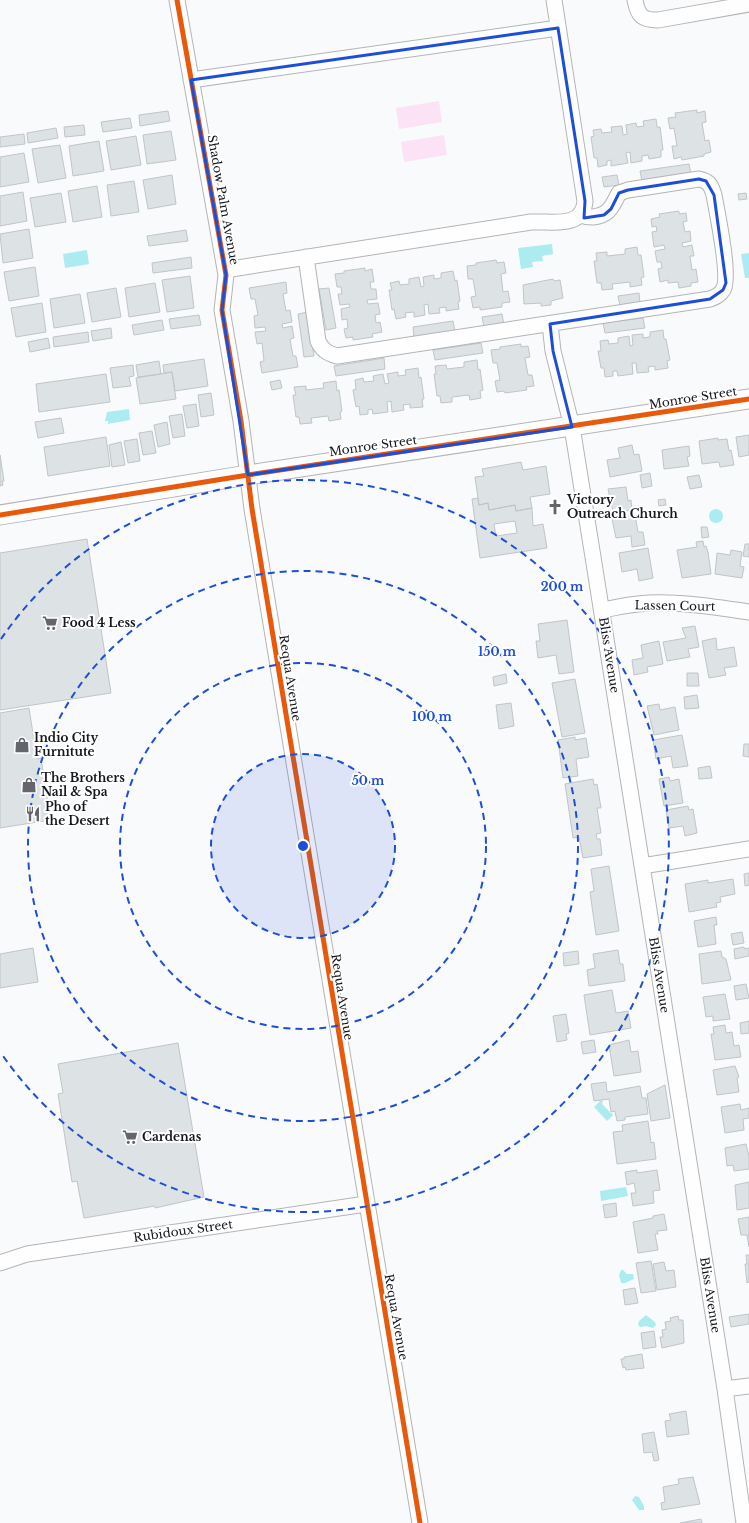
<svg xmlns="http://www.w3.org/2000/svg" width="749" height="1523" viewBox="0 0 749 1523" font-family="'Libre Baskerville',serif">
<rect width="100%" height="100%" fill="#f9fafc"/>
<path fill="#fbe2f5" d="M439,101L442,122L399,129L396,108Z
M444,135L447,155L404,162L401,142Z"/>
<path fill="#acecf1" d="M552,244L553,254L542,256L543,261L532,262L533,267L521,269L518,248Z
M87,250L89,264L65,268L63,254Z
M749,253V278H745L741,254Z
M129,409L130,420L108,424V421H105L107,412Z
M709 516a7 7 0 1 1 14 0a7 7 0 1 1-14 0Z
M601,1100L603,1101L602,1104L613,1115L607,1121L594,1107Z
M626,1187L628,1196L601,1201L600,1191Z
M623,1270L627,1274H633L634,1279L625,1283H621L619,1275L621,1270Z
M646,1315L655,1322L656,1325L653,1328L646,1326L640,1327L638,1325L639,1321Z
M635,1496L639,1497L644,1506V1510H639L632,1500Z"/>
<path fill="#dde2e5" stroke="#c0c5c8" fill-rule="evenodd" d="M697,110V113L705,111L706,122L702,123L705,141L709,140L711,152L704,154V156L682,160L681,157L674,159L672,146H677L674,128L670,129L668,118L676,117L675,113Z
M168,111L170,121L140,126L139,115Z
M130,118L132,128L103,132L101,122Z
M656,119L657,127H660L663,150H661V157L649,159L648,155L642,156V161L631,163L630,152L626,153L628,163L611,166V160L607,161V165L598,167L597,158H594L591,137L594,136L593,130L601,129L602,133L612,132L611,127L622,126L623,135L627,134L626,125L636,123L637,127L644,126L643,121Z
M84,125L85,135L65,137L64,127Z
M56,128L58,138L28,143L27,133Z
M171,131L176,160L147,164L143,135Z
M24,134L25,144L0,147V137Z
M136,136L141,165L111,170L106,141Z
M99,141L104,171L73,176L69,146Z
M60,145L66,178L38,183L32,149Z
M24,153L29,182L0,187V157Z
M689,164L691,174L642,181L640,171Z
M172,175L176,204L148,209L143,180Z
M617,175L619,185L604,187L602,177Z
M134,181L139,212L111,216L107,185Z
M97,186L102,217L73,222L68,191Z
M23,192L27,221L0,226V196Z
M61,193L66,222L35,227L30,198Z
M746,193L747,199L739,200L738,194Z
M679,211V214L686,213L687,221L683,222L685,232L690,231L691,241L682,243L683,247L692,245L694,256H690L692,270L696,269L698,282L691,283V286L679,288L678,282L668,283V280L660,282L658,269L662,268L661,262H657L655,251L665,249L664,245L654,247L652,232L657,231L656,226L652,227L651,219L660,217L659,214Z
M29,229L33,258L3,263L0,234Z
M186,230L188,241L149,246L147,236Z
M637,247L638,255H641L644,277L641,278L642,285L630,287V282L612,284L613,289L602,290L601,283H597L594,261H597L596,253L607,252V256L625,254V249Z
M191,257L192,268L153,273L152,263Z
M496,260L497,263L504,262L506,273L501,274L503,292L508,291L510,302L502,303V307L480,310V307L473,308L471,297L476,296L473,279H468L467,266L476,265V263Z
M35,267L39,296L9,301L4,272Z
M365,268V271L372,269L374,282H370L371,289H376L377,299L367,300L368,304L378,303L380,314L375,315L376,323L380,322L382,332L372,334L373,337L353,340V337L346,338L344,329L348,328L347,319L342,320L341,309L350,307L349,304L340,305L338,294H342L341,287H337L335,274L344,273V271Z
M453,271L455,281L457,280L460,301L458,302L459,309L446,311V307L439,308L440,313L429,314L428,304L424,305L425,315L414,317V312L405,313L406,317L396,319L394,309L392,310L389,290H392L390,283L399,281L400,285L409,284V279L419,277L421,287L424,286L423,277L434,275V279L441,278V273Z
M190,276L194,308L167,312L162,280Z
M553,279L554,281L560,280L563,298L551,301V305L541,306V303L524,304L523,285Z
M286,282L287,293L283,294L286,311L290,310L292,322L282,324L283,328L292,326L294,338L290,339L293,356H296L298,367L262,373L260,362L264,361L262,343L257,344L255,332L266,331L265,327L255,328L254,316L258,315L255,299H251L249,288Z
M155,283L160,312L129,317L125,288Z
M116,288L121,317L92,322L87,293Z
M329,288L336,328L326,330L319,289Z
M639,293L640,303L620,306L618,296Z
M80,294L85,323L54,328L50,299Z
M42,303L46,332L16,337L11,308Z
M308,312L314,356L304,357L298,314Z
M502,314L504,325L484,327L482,317Z
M199,315L201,325L171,329L169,319Z
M643,318L645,328L605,333L603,323Z
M162,320L164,330L134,335L132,325Z
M453,321L455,331L414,337L413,327Z
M111,328L112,338L93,341L91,331Z
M663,330L664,339H666L670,360L667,361L668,368L655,370V366L648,367L649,372L637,373L636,363H632L633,374L618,376L617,371H613V376L605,377L604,368H601L598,351H601L600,341L608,340L609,344L618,343V338L629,336L630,346L633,345L632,335L643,334V338L650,337V332Z
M88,332L89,342L54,347L53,337Z
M48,338L50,348L30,352L28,342Z
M481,343L483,353L435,360L433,350Z
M521,344V347L528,346L530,357L525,358L528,375H532L534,386L526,387L527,390L505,393L504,391L497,392L495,381L500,380L497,363H493L491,350L500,349V347Z
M384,358L385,369L336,376L334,366Z
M204,359L208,386L175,391L172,372L164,373L163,365Z
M477,360L478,370L480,369L483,390L480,391L481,398L470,400L469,395L452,397V402L441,403L440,396H437L434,374H436L435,366L446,365L447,369L464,367V362Z
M159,361L161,374L138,377L136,365Z
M133,365L134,376L129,377L131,386L113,388L110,368Z
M418,368L419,378L421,377L424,399H422L423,407L410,408V404L403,405L404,410L392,412L391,401L387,402L388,412L373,414L372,409L368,410V414L360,415L359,406L356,407L353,390L356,389L355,380L363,378L364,382L374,381L373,376L383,374L385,384L389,383L387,374L398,372V376L406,375L405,370Z
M172,372L176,399L140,404L136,378Z
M106,374L110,402L39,412L36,384Z
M280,380L282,388L272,390L270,382Z
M336,381L337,391L339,390L342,411L340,412L341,419L329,421L328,416L311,418L312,423L300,424L299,417H296L293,395H296L294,387L306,386V390L324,388L323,383Z
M211,393L214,415L201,417L198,395Z
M196,404L199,426L187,428L183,406Z
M182,414L185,436L173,438L169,416Z
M61,418L64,433L38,438L35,422Z
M167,422L170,444L158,447L154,425Z
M152,431L156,453L143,455L139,433Z
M749,435V455L739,457L736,437Z
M106,437L110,466L48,476L44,447Z
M718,438V440L727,439L729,451L731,450L734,465L720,467L719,462L702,464L699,441Z
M137,439L140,461L128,463L124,441Z
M121,442L125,465L112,467L109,445Z
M632,445L634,455L639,454L642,471L610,477L607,460L620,458L618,448Z
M689,446L690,456L687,457L689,466L664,469L662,450Z
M0,455L4,481H2L3,485L0,486Z
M521,462L523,470L546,466L550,494L530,497L532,508L516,511L515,505L489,510L488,503L479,505L475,477L484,476L482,469Z
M650,473L652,486L642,488L640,475Z
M699,475L702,487L690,489L687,477Z
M626,487L628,501L631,500L632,510L613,512L608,489Z
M478,498L479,505L488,503L489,510L515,505L516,511L532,508L533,526L543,524L547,548L480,558L472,499ZM515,521L517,533L496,536L494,524Z
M665,499L666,505L659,506L658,500Z
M635,515L638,532H643L645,545L632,547L631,536L616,538L612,519Z
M701,527H707L709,537L702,538Z
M87,539L111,693L0,710V553Z
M703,541L704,547L706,546L708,552L711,574L682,578L677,550L697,547L696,542Z
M745,544H749V557L743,556Z
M648,548L653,578L639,581L637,569L622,572L619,553Z
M731,550L742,552L740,566L744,567L742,578L715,574L717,553L730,555Z
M567,620L574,672L559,674L556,655L538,658L536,641H540L538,624Z
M695,626L699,647L688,649L690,657L667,661L663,642L686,638L682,628Z
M716,638L717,650L734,647L737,666L724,668L726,675L709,678L702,641Z
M659,641L663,664L647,667L648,672L634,675L632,660L643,658L641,645Z
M687,673H698L699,686H687Z
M506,674L507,683L494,686L493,677Z
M575,679L585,733L562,737L552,683Z
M697,695L699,708L685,709L684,697Z
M511,703L514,726L499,729L496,705Z
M659,704L660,710L675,707L679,730L654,735L647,706Z
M29,708L37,759L41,758L50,820L0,828V713Z
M682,735L688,766L673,768L671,756L656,759L653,740Z
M575,737V740L586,738L589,757L576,759L578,776L563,778L558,740Z
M744,744H749V757L743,756Z
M710,766L712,778L699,779L698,768Z
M669,777L670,781L679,779L683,803L664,806L659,779Z
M593,779L594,785L597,784L601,808H597L601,833L596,834L597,839H600L602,855L583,858L579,837L573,838L565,784Z
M688,806L689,810L693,809L697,833L685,836L683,826L669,828L666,810Z
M609,866L619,931L596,935L590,892L594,891L591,869Z
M749,873V885L745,886L744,874Z
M733,879L735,894L720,897L721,902L716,903L717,907L689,912L685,884L708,880V883Z
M716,917L717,925H714L716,944L698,947L694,921Z
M742,932L744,943L733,945L731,934Z
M744,947L745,949L749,948V956L735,959L734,949Z
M33,948L38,982L0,988V954Z
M618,950L620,964H623L625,981L589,986L587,970L595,968L593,954Z
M578,951L579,964L564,966L563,953Z
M721,951L722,957L726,959L731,980L702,984L699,954Z
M746,984L749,998L736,1000L734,986Z
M612,990L616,1013L628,1011L631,1028L590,1035L584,995Z
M725,994L730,1019L713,1021V1016L706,1017L703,997Z
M566,1014L569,1033L566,1034L567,1040L557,1042L553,1016Z
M749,1021V1033L741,1034L740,1023Z
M725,1025L726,1033L732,1032L734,1046L739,1045L741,1057L715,1060L711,1034H714L713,1027Z
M594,1040L596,1052L583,1054L581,1042Z
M629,1040L631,1052L638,1051L641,1072L614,1076L609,1045Z
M178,1043L204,1197L155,1208V1206L84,1218L77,1181L72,1182L58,1094L63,1093L58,1064Z
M735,1066L739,1077L737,1078L739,1092L717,1095L713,1070Z
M606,1082L607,1092L640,1086L642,1098H646L648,1114L625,1117V1120L617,1121L615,1111L611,1112L609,1099L594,1101L591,1084Z
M665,1085L670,1118L651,1121L647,1094Z
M740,1104L741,1110L749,1108V1118L743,1119L744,1130L725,1133L721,1107Z
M648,1121L651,1143L654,1142L656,1159L617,1164L613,1132L623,1131L622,1125Z
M746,1144L749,1156V1169L734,1171L733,1165L727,1166L725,1148Z
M637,1170V1173L657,1170L660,1190L653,1191L654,1203L633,1206L631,1193H636L634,1183L627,1185L625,1172Z
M749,1182V1208L737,1210L735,1185Z
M616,1203L617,1216L605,1218L603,1205Z
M664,1214L667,1230L657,1231L658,1234H655L658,1250L638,1253L633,1222L653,1218V1216Z
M749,1217V1247L747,1235H741L738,1219Z
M746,1255H749V1282L747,1283L745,1264H747Z
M651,1261L656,1291L641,1293L636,1263Z
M664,1262L666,1271L674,1270L676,1287L657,1290L653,1264Z
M635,1288L638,1303L625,1305L623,1290Z
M749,1314V1324L731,1327L729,1317Z
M678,1316L679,1320H683L684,1343L662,1348L660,1337H663L662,1330L666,1329L665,1322L671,1321L670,1318Z
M654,1331L656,1347L643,1349L641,1333Z
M642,1354L644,1368L626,1370L625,1367L623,1368L621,1359H624V1357Z
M686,1411L689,1434L667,1437L665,1421L671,1420L669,1414Z
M654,1432L659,1460L654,1461L652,1452L644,1453L642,1434Z
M693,1477L700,1504L662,1510L661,1503L665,1502L663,1487L679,1484L678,1479Z
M701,1519L702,1523H680Z"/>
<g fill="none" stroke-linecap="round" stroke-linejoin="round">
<g stroke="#b3b4b8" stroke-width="17">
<path id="minor" d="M177,0L226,275L222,310L241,421L252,509L420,1523
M635,0C638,16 642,20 658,20L749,4
M191,80L558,28
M306,257L318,341C322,350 327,353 337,356L710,299C715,297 720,295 723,290C731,278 717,212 714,195C711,185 709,181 699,179L628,190L619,193C612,206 610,215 593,217C588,217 586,217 581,215
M225,270L531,222C552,221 583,229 585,201L554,0
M550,324L553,351L572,427L593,557L725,1389L744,1523
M602,610C614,608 626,605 638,604C672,600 716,607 749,612
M642,866L749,849
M0,1263L27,1254L366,1204
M725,1389L749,1386"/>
</g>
<g stroke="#b3b4b8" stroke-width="21">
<path id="major" d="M0,515L248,475L749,399"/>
</g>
<use href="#minor" stroke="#fefeff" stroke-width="15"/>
<use href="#major" stroke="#fefeff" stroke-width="19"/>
<g stroke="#fff" stroke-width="8">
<path id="cycleway" d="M177,0L226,275L222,310L241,421L252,509L420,1523
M0,515L248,475L749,399"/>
</g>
<use href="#cycleway" stroke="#e8590c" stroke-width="5"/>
</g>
<path fill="none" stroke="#1d4ed8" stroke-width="3" stroke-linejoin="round" d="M558,28L585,201L584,218L604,215L611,209L619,193L628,190L699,179L706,181L714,195L726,283L723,290L710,299L550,324L553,351L572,427L248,475L222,310L226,275L191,80Z"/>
<circle cx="303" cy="846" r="92" fill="#1d4ed8" fill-opacity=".12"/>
<g fill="none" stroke="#1d4ed8" stroke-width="2" stroke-dasharray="7 5">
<circle cx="303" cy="846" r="92"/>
<circle cx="303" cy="846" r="183"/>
<circle cx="303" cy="846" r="275"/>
<path d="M1 639A366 366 0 1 1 1 1053"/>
</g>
<defs>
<g id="church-bare" transform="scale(1.2)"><path d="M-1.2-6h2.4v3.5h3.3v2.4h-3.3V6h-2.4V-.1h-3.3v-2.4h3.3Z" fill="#64666c" stroke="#fff" stroke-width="2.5" paint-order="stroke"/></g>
<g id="supermarket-bare" transform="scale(1.2)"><path d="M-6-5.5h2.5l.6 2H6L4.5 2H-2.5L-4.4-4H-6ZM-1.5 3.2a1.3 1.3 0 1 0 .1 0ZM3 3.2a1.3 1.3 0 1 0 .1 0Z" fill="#64666c" stroke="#fff" stroke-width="2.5" paint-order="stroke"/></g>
<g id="shop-bare" transform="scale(1.2)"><path d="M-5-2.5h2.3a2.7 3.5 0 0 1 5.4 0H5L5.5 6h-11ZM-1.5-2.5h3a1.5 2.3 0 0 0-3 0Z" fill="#64666c" stroke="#fff" stroke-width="2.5" paint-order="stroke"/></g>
<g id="restaurant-bare" transform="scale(1.2)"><path d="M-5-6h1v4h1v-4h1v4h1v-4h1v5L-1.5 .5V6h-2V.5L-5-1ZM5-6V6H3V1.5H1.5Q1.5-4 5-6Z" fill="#64666c" stroke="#fff" stroke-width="2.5" paint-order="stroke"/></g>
</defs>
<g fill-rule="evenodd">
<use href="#church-bare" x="555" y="507"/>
<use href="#supermarket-bare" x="50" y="623"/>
<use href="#shop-bare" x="22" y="745"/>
<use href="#shop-bare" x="29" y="785"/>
<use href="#restaurant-bare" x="33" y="814"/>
<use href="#supermarket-bare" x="130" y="1137"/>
</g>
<g text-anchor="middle" stroke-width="4" stroke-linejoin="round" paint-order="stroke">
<g font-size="12" fill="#14171e" stroke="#fff">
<text transform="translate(223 200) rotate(80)" y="4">Shadow Palm Avenue</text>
<text transform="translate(693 398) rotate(-9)" y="4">Monroe Street</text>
<text transform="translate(373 446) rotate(-8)" y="4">Monroe Street</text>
<text transform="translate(675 606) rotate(1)" y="4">Lassen Court</text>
<text transform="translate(609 655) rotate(81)" y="4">Bliss Avenue</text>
<text transform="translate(290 678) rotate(81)" y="4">Requa Avenue</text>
<text transform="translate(659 975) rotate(81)" y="4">Bliss Avenue</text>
<text transform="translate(342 997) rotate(81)" y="4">Requa Avenue</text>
<text transform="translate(183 1231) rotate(-8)" y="4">Rubidoux Street</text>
<text transform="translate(710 1295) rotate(81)" y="4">Bliss Avenue</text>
<text transform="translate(396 1317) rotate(80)" y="4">Requa Avenue</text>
</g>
<g font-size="12" font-weight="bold" fill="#14171e" stroke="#fff" text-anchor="start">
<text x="567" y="504">Victory<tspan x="567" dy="14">Outreach Church</tspan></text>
<text x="62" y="627">Food 4 Less</text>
<text x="34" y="742">Indio City<tspan x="34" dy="14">Furnitute</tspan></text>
<text x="41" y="782">The Brothers<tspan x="41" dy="14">Nail &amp; Spa</tspan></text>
<text x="45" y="811">Pho of<tspan x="45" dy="14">the Desert</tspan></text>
<text x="142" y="1141">Cardenas</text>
</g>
</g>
<circle cx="303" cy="846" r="6" fill="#1d4ed8" stroke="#fff" stroke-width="2"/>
<g font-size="12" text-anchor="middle" font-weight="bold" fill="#1d4ed8" stroke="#fff" stroke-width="4" stroke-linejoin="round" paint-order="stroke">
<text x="562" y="591">200 m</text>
<text x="497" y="656">150 m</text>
<text x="432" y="721">100 m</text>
<text x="368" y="785">50 m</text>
</g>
</svg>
